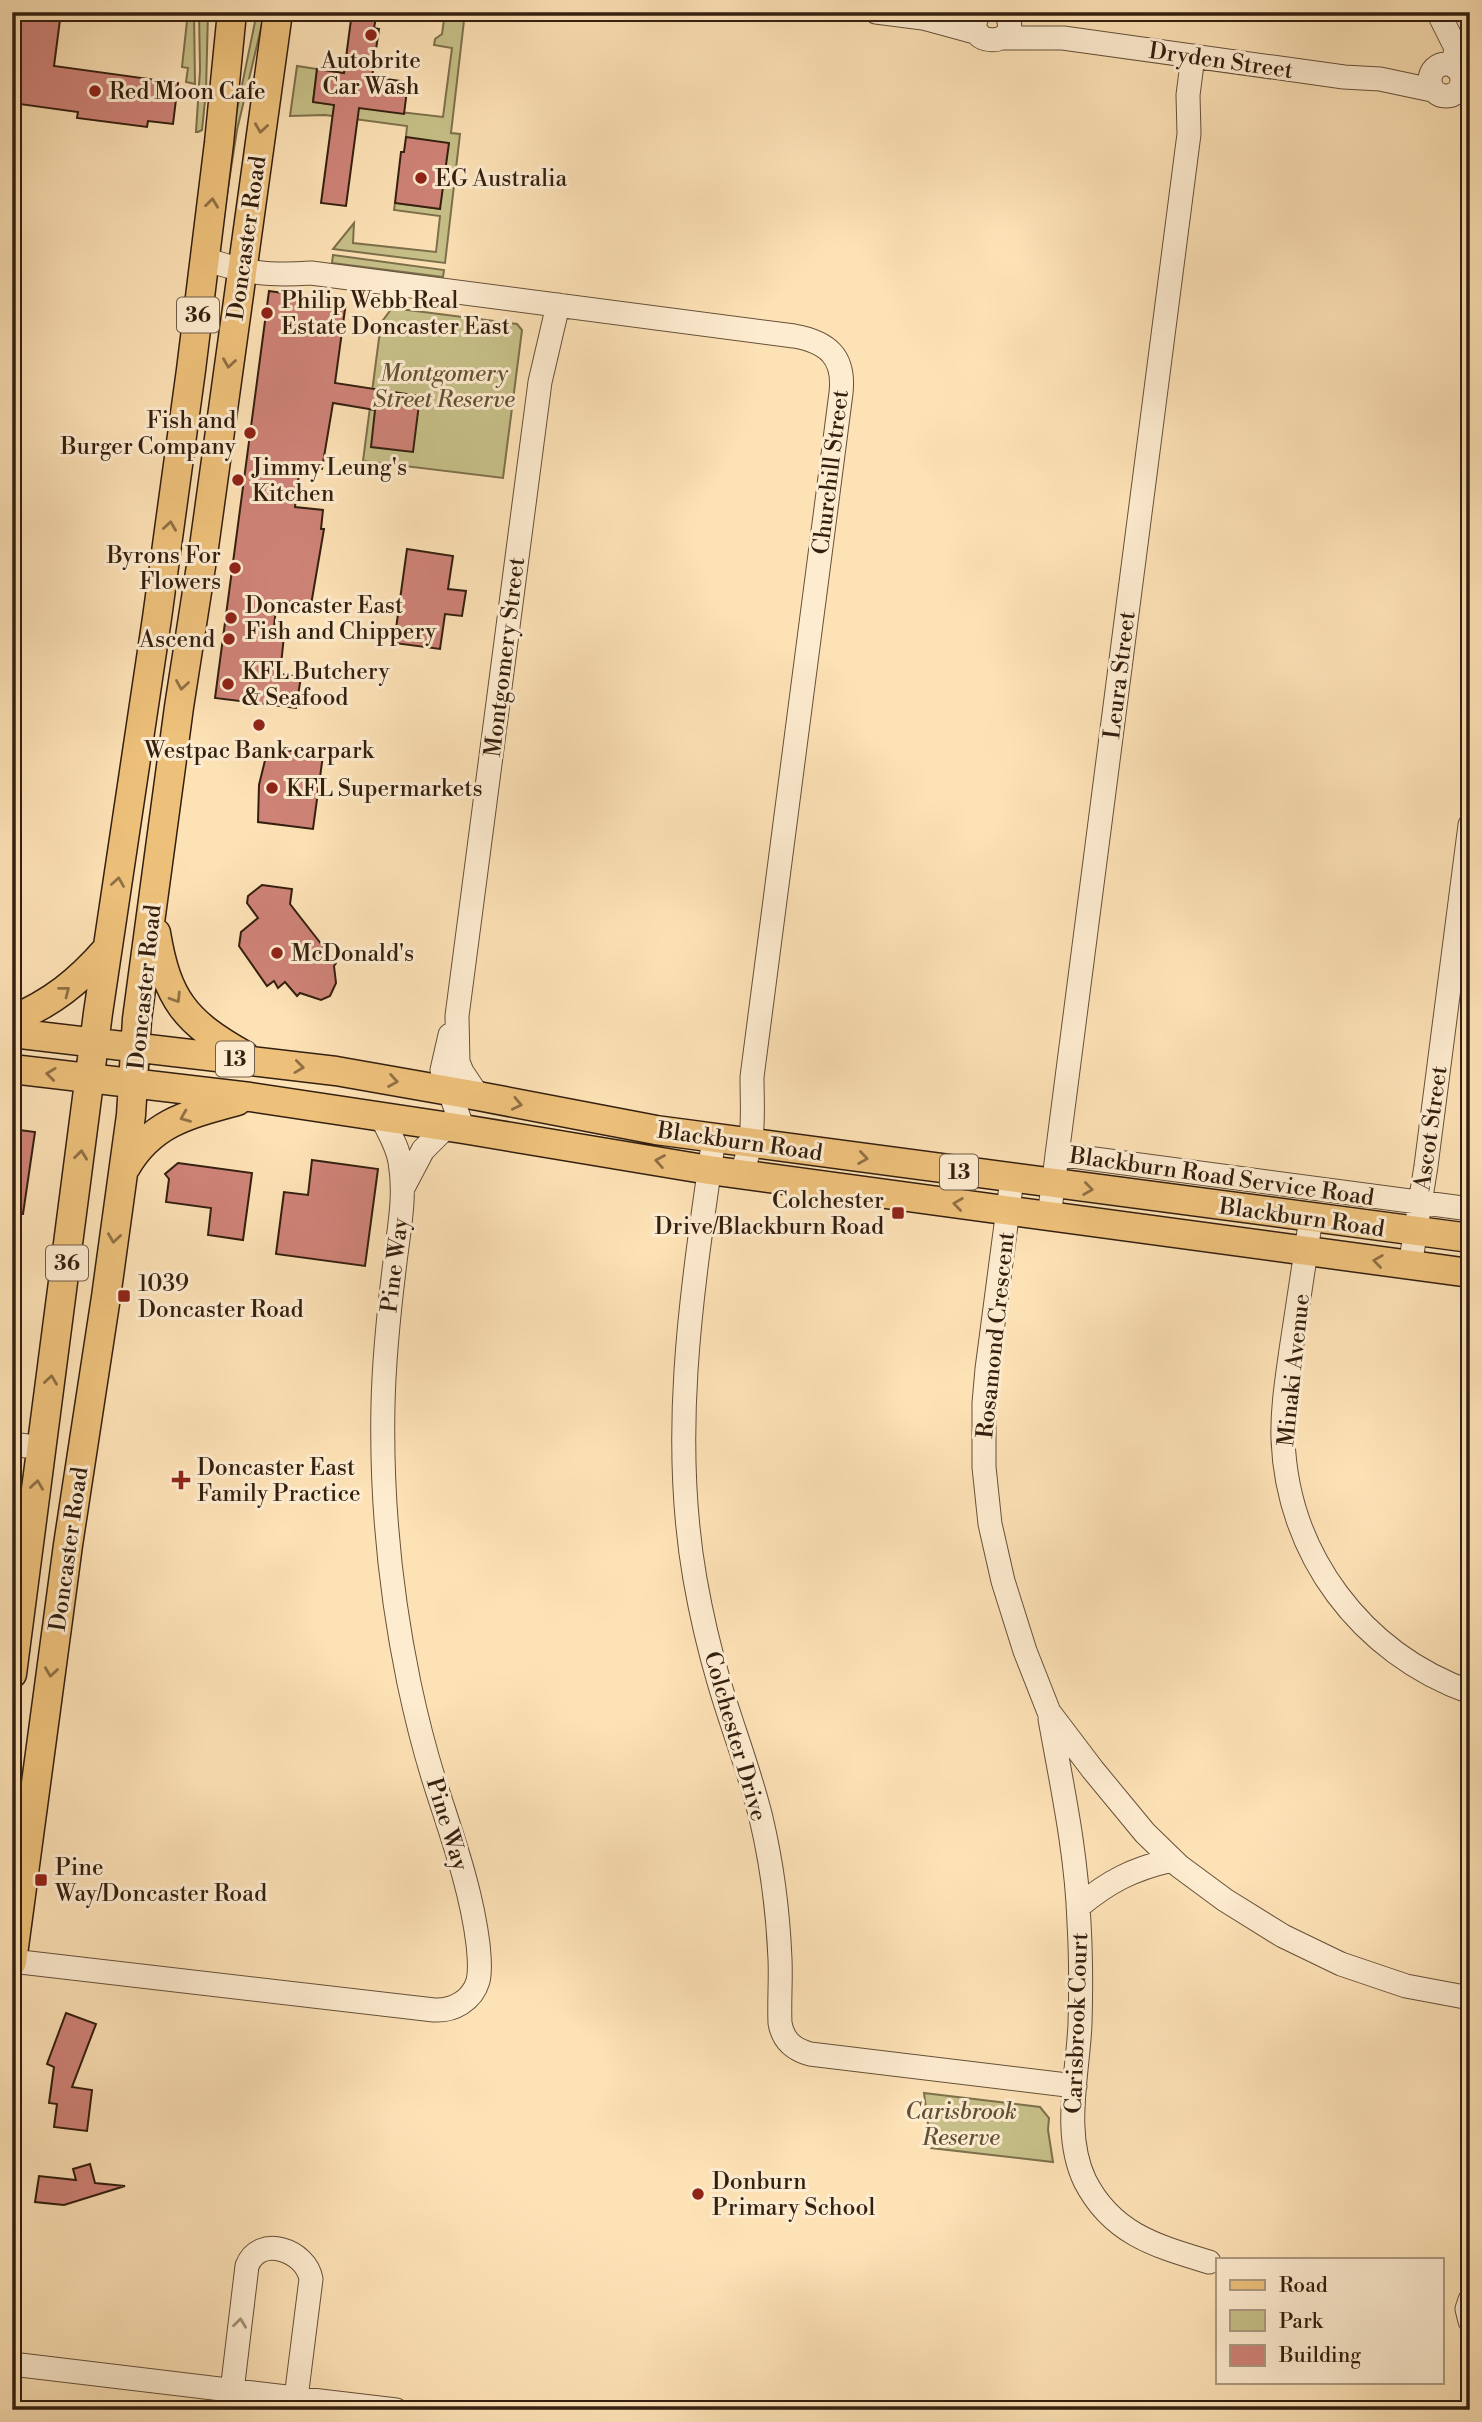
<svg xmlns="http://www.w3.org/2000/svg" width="1482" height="2422" viewBox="0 0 1482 2422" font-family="'Libre Bodoni',serif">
<rect width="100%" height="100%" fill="#fde2b6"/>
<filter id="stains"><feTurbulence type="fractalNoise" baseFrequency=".00286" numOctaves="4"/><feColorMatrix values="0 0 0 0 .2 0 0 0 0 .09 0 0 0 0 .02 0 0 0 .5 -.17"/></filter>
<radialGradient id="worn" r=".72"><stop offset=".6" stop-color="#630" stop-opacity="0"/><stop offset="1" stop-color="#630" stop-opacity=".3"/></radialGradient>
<path fill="#c7c189" stroke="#7d704c" stroke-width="2" d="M188,12H194L195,84L186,82L188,68L182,67Z
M199,12H208L206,91L202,130L198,132H196L200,70Z
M257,12H263L262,24L237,130L225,207L233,129Z
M445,12H465L451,133L460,134L445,263L333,249L354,223L353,243L436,252L440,216L394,210L395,203L440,209L406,137L407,126L325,115L290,116L297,66L317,69L313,102L443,117L452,48L434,45L435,39L442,34Z
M333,255L444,270L443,277L332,263Z
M392,308L517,324L522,330L503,478L363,461L381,323Z
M924,2093L1040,2107L1049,2118L1048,2130L1053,2162L931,2148Z"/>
<path fill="#cf8378" stroke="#331f0f" stroke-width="2" d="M12,12H61L54,66L178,83L173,124L148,121L147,127L77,118L78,112L12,103Z
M352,12H377L374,28L379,29L372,77L408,82L404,114L359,108L346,206L321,203L334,105L313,102L317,69L344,73Z
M406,137L449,143L440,209L395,203L401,152H404Z
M269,291L346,302L335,383L420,396L413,452L371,447L375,410L333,403L322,469L300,466L295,507L323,510L321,529H324L311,605L277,600L273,635L284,636L280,674L301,677L296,708L215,698Z
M407,549L453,556L448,589L466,591L462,616L445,614L440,649L394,643Z
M268,748L323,755L313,829L258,822L259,785Z
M262,885L292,889L290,904L336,963L334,966L336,983L330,996L321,1000L300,993L297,996L285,982L278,988L274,981L267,986L239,946L241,932L258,918L247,903L248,896Z
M12,1129L35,1132L23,1214L12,1213Z
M312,1160L378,1169L365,1266L276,1254L284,1192L308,1195Z
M178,1163L252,1173L243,1240L208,1235L211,1208L166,1202L169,1179L165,1174Z
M66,2013L96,2024L72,2087L92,2090L87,2131L54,2127L57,2104L49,2103L54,2067L47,2064Z
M90,2164L95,2183L125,2186L64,2205L35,2202L39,2176L76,2180L73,2169Z"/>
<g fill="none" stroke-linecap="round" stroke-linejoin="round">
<g stroke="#665039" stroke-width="25">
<path id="minor" d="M876,12L923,18L978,33
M980,12C955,48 1028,50 1005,12
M1438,12L1455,46L1456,68
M1002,38H1063L1344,77L1380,79L1432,90
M1430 80a16 16 0 1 1 32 0a16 16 0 1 1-32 0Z
M205,259C246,273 268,276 311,273L794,336C828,342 845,357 841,393L752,1077C752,1111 756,1144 740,1174
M450,1035L442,1070L463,1129
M478,1096L462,1072L458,1062L457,1016L540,382L558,305
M714,1138C693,1285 669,1430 695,1579C701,1613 709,1648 719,1682C732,1727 750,1772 761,1818C772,1864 778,1912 780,1959C781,1980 779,2001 780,2023C783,2040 792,2049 810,2054L1075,2086
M1057,1154L1470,1209
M1012,1179L987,1369L984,1403V1467L990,1524L1003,1581L1025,1651L1049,1712L1093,1770L1145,1833L1179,1866L1225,1900L1283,1936L1341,1964L1406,1986L1470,1998
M404,1186L423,1150L446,1127
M1049,1217L1189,134L1188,95L1193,56
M1311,1218C1304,1262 1298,1306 1291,1350C1287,1379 1282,1409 1283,1439C1287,1554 1361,1653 1470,1692
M1410,1266L1426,1166L1470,825
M12,1444L42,1448
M1050,1719C1062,1786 1077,1855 1079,1923C1081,1957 1081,1990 1080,2024C1078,2074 1062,2133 1085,2181C1112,2234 1156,2246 1209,2262
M1078,1907C1109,1881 1133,1869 1172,1860
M12,1961L434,2010C453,2011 472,2001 478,1981C481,1969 479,1955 478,1944C471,1887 451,1834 434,1780C424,1748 416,1716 409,1683C390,1591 381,1499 383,1405C384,1357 389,1310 395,1262C399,1229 406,1195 400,1162C398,1147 389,1133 382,1118
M1470,2300L1467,2309L1470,2321
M12,2364L396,2410
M232,2391L247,2266C259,2234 306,2250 311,2279L296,2398"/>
</g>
<g stroke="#331f0f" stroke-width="31">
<path id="major" d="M156,933C167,999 185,1022 244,1055
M12,1020C53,1002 78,982 107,949
M12,1033L336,1071L478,1096L656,1130L1470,1238
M12,1069L250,1097L463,1129L709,1170L1470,1273
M126,1167C152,1122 190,1114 237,1101
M12,1674L98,1013L157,618L191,370L219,143L232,12
M12,1962L68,1545L106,1297L131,1115L137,1019L179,707L204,547L278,12"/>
</g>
<use href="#minor" stroke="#feecd0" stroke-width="23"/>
<use href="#major" stroke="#eec17b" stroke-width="28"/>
</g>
<defs><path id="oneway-chevron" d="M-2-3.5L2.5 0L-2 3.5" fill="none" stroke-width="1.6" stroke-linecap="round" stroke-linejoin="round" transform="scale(1.75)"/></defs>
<g stroke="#907045">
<use href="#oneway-chevron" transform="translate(261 128) rotate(98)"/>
<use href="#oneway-chevron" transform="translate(212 203) rotate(-83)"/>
<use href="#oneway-chevron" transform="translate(229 363) rotate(98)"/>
<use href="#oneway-chevron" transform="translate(170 526) rotate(-82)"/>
<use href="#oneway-chevron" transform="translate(182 685) rotate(99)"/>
<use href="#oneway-chevron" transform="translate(118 882) rotate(-81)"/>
<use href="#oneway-chevron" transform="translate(65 991) rotate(-38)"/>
<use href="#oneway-chevron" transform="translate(176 998) rotate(58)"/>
<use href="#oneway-chevron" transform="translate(299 1067) rotate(7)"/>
<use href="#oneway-chevron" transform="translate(51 1074) rotate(-173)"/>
<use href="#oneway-chevron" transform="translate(393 1081) rotate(10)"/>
<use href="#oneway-chevron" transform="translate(517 1104) rotate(12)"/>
<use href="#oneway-chevron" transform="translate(185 1117) rotate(158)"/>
<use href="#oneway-chevron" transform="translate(81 1155) rotate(-83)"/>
<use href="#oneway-chevron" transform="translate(863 1158) rotate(8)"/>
<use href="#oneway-chevron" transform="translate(660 1161) rotate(-170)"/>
<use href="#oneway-chevron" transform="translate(1088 1189) rotate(8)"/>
<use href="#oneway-chevron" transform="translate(958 1204) rotate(-172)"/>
<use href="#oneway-chevron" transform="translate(114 1238) rotate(98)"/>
<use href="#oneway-chevron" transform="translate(1378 1261) rotate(-172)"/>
<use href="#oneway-chevron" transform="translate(51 1380) rotate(-82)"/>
<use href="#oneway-chevron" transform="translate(37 1485) rotate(-82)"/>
<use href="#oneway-chevron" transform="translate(51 1672) rotate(98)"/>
</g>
<use stroke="#a39079" href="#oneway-chevron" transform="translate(240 2323) rotate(-83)"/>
<g fill="#8f2418" stroke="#feecd0" stroke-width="2.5">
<circle cx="371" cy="35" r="7"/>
<circle cx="95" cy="91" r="7"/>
<circle cx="421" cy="178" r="7"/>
<circle cx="267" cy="313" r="7"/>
<circle cx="250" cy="433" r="7"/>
<circle cx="238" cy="480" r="7"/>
<circle cx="235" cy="568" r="7"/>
<circle cx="231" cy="618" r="7"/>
<circle cx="229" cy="639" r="7"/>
<circle cx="228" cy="684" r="7"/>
<circle cx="259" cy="725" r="7"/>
<circle cx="272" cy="788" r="7"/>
<circle cx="277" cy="953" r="7"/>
<rect x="891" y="1206" width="14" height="14" rx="3.5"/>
<rect x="117" y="1289" width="14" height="14" rx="3.5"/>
<path d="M177.5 1469.5h7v7h7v7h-7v7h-7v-7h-7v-7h7z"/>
<rect x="34" y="1873" width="14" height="14" rx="3.5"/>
<circle cx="698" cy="2194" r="7"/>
</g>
<g text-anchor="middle" stroke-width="6" stroke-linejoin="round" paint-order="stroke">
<g fill="#feecd0" stroke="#705c49" stroke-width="2">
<rect x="177" y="297.5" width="42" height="35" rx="5"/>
<rect x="216" y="1041.5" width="38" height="35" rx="5"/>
<rect x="940" y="1154.5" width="38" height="35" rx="5"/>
<rect x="46" y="1245.5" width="42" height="35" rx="5"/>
</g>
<g font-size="21" font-weight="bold" fill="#331f0f">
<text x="198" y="322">36</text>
<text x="235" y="1066">13</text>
<text x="959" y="1179">13</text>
<text x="67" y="1270">36</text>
</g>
<g font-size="23" fill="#331f0f" stroke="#feecd0" text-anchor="start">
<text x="371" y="68" text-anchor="middle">Autobrite<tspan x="371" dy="26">Car Wash</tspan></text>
<text x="109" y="99">Red Moon Cafe</text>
<text x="435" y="186">EG Australia</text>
<text x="281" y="308">Philip Webb Real<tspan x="281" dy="26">Estate Doncaster East</tspan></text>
<text x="236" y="428" text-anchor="end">Fish and<tspan x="236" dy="26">Burger Company</tspan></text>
<text x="252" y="475">Jimmy Leung's<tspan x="252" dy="26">Kitchen</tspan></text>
<text x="221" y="563" text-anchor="end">Byrons For<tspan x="221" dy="26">Flowers</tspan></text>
<text x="245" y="613">Doncaster East<tspan x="245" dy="26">Fish and Chippery</tspan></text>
<text x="215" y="647" text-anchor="end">Ascend</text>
<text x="242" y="679">KFL Butchery<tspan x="242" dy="26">&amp; Seafood</tspan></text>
<text x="259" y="758" text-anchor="middle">Westpac Bank carpark</text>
<text x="286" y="796">KFL Supermarkets</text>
<text x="291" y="961">McDonald's</text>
<text x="884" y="1208" text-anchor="end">Colchester<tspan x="884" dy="26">Drive/Blackburn Road</tspan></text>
<text x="138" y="1291">1039<tspan x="138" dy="26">Doncaster Road</tspan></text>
<text x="197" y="1475">Doncaster East<tspan x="197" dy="26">Family Practice</tspan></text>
<text x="55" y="1875">Pine<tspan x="55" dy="26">Way/Doncaster Road</tspan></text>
<text x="712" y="2189">Donburn<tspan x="712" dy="26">Primary School</tspan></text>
</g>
<g font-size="23" fill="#331f0f" stroke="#feecd0">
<text transform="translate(1221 60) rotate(8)" y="8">Dryden Street</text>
<text transform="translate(246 238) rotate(-82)" y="8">Doncaster Road</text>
<text transform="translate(830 472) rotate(-83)" y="8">Churchill Street</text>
<text transform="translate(504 657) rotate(-83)" y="8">Montgomery Street</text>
<text transform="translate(1119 675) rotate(-83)" y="8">Leura Street</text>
<text transform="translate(144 987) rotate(-84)" y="8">Doncaster Road</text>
<text transform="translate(1430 1128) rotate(-82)" y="8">Ascot Street</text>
<text transform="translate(740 1141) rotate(8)" y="8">Blackburn Road</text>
<text transform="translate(1222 1176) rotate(8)" y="8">Blackburn Road Service Road</text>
<text transform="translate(1302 1217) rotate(8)" y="8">Blackburn Road</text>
<text transform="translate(394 1265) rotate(-83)" y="8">Pine Way</text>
<text transform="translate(995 1335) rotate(-84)" y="8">Rosamond Crescent</text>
<text transform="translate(1293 1370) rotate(-84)" y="8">Minaki Avenue</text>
<text transform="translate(68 1549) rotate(-82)" y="8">Doncaster Road</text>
<text transform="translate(736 1736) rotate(74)" y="8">Colchester Drive</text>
<text transform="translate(448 1824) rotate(73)" y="8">Pine Way</text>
<text transform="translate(1076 2023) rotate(-88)" y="8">Carisbrook Court</text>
</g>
<g font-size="23" font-style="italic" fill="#5f5034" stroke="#feecd0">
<text x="444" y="381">Montgomery<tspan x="444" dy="26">Street Reserve</tspan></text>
<text x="961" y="2119">Carisbrook<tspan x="961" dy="26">Reserve</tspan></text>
</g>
</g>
<rect width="1482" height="2422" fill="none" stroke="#fde2b6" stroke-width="42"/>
<rect x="14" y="14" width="1454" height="2394" fill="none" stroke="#331f0f" stroke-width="3.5"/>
<rect x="21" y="21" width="1440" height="2380" fill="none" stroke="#331f0f" stroke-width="2"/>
<rect x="1216" y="2258" width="228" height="126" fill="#feecd0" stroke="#ad9a83" stroke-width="2"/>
<rect x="1230" y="2280" width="35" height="10" fill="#eec17b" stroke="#ad9a83" stroke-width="2"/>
<text x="1279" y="2292" font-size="21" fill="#331f0f">Road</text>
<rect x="1230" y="2310" width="35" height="21" fill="#c7c189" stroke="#ad9a83" stroke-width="2"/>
<text x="1279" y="2328" font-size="21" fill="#331f0f">Park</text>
<rect x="1230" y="2345" width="35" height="21" fill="#cf8378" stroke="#ad9a83" stroke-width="2"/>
<text x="1279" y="2362" font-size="21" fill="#331f0f">Building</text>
<rect width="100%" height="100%" filter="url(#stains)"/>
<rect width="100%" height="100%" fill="url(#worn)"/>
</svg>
